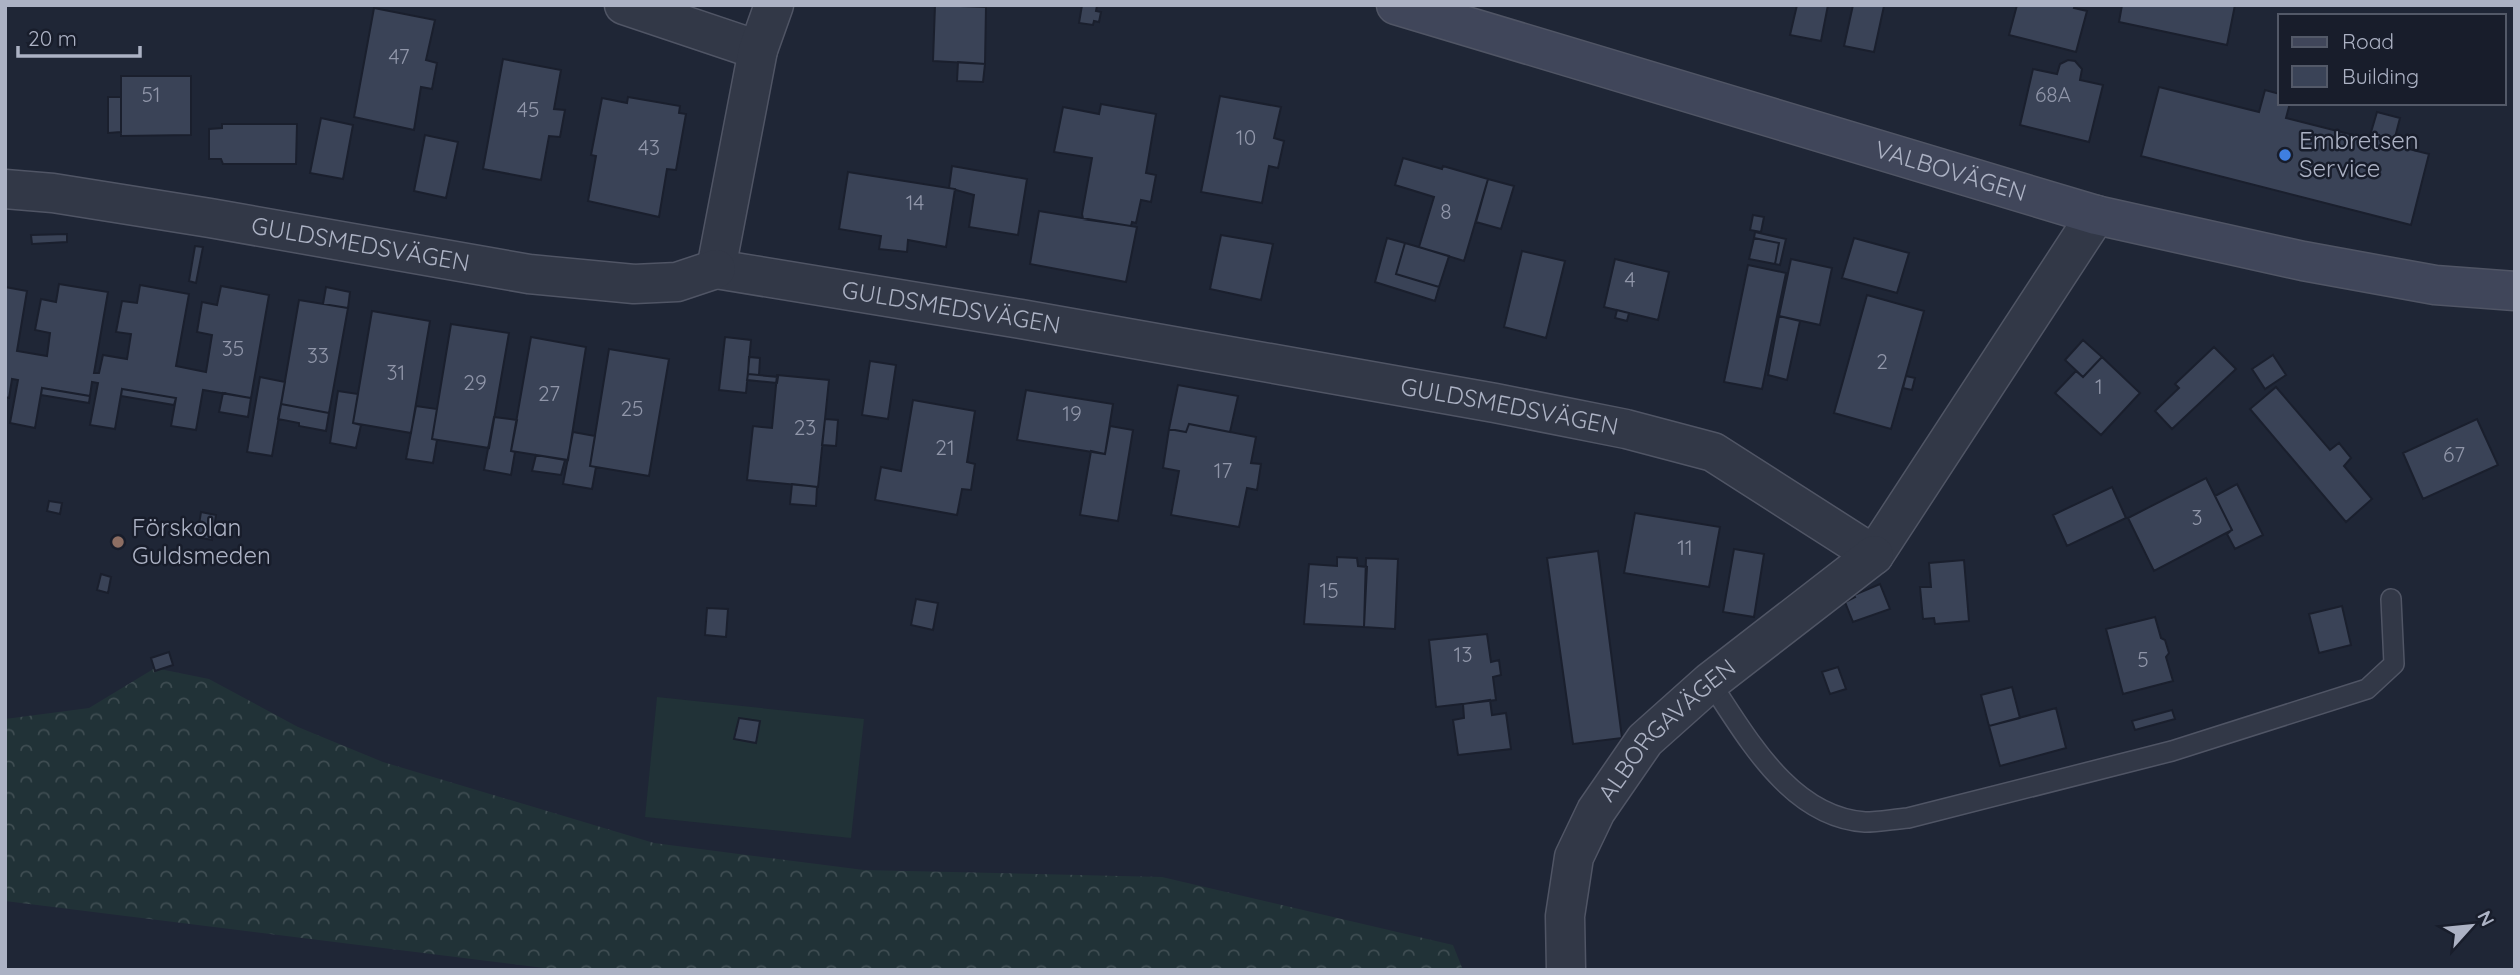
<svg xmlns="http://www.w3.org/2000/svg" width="2520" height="975" viewBox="0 0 2520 975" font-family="Quicksand,sans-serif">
<defs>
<pattern id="forest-crowns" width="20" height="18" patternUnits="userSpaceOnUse" patternTransform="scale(1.75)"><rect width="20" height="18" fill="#213237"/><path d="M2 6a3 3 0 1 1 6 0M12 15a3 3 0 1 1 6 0" fill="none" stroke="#3f4d52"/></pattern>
</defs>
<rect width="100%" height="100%" fill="#1f2636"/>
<path fill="url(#forest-crowns)" d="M155,668L209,679L298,727L383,762L654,843L864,870L1162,877L1453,945L1463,970H560L5,901V719L89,708Z"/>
<path fill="#213237" d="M657,697L864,719L851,838L645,817Z"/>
<path fill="#3a4357" stroke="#1a1f2d" stroke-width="2" d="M935,5L986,7L985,64L933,61Z
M1082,5L1097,6L1096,11L1101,12L1099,22L1094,21L1093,25L1079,23Z
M1797,5H1828L1821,41L1790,35Z
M1853,5L1884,6L1874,52L1844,46Z
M2017,5H2075L2074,8L2087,11L2076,52L2009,35Z
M2122,5H2235L2227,45L2119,22Z
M374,8L435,20L426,60L437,63L432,89L421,87L414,130L354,117Z
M503,59L561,70L554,109L565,110L560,137L549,136L541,180L483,169Z
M2068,60L2075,61L2082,69L2080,80L2103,85L2089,142L2020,125L2033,69L2057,74L2060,64Z
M958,62L985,64L983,82L957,81Z
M121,76H191V135L121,136Z
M2159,87L2259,112L2265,90L2280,94V103H2290L2286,118L2369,139L2377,112L2400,118L2393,145L2429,154L2411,225L2141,156Z
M1220,96L1281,107L1274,138L1284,141L1278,168L1269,166L1262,203L1201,192Z
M108,97H121V132L108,133Z
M628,97L680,106L679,113L686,114L676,170L667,169L659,217L588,201L596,156L591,155L602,98L627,103Z
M1101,104L1156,114L1146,173L1156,175L1151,202L1141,200L1136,223L1132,222L1131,226L1083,219L1082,214L1092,158L1054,152L1063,107L1099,114Z
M321,118L353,125L343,179L310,173Z
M222,124H297L296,164H223L221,159H209V129L222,128Z
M425,135L458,142L446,198L414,191Z
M1403,158L1442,169L1443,166L1488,179L1464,261L1419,247L1434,197L1395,185Z
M952,166L1027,179L1018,235L969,227L974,195L949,188Z
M848,172L955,189L946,247L908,240L907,252L879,249L881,236L839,229Z
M1488,179L1514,186L1501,229L1476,222Z
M1039,211L1137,227L1126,282L1030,264Z
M1753,215L1764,217L1761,232L1750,230Z
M1755,232L1786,239L1780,265L1775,264L1779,243L1754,238Z
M67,234V242L32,244L31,235Z
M1221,235L1273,244L1261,300L1210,289Z
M1387,238L1405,243L1396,274L1439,287L1435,301L1375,282Z
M1754,238L1779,243L1775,264L1749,259Z
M1854,238L1909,253L1897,293L1842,278Z
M1405,243L1449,256L1439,287L1396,274Z
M195,246L203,247L196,283L189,281Z
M1522,251L1565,261L1546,338L1504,327Z
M1615,259L1669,272L1658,320L1604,307Z
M1791,259L1832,268L1820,325L1779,316Z
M1748,265L1786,273L1762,389L1724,382Z
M59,284L108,292L94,373H99L103,355L127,359L131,334L116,332L122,301L137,303L140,285L189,294L176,366L206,372L212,335L197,332L202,302L217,305L221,286L269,295L251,398L203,390L196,430L171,426L176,398L122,389L115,429L90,425L98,383L92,382L90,396L42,388L35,428L10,423L18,380L12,379L9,398L5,397V287L27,291L17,351L47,356L50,333L35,330L41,299L56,302Z
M326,287L350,292L348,308L323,304Z
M1867,295L1924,311L1891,429L1834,413Z
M299,300L348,308L329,413L281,404Z
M1617,310L1629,313L1627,321L1615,318Z
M372,311L430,321L411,433L353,423Z
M1779,316L1800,321L1787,380L1768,375Z
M451,324L509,333L489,448L432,439Z
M531,337L586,347L568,460L511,451Z
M725,337L751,340L746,393L719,390Z
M2083,340L2102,357L2083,377L2065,360Z
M2214,347L2236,369L2172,429L2155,411L2179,388L2175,384Z
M609,349L669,359L649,476L590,466Z
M2273,355L2286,375L2265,389L2252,369Z
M749,357L760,358L759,375L748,374Z
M2102,357L2140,393L2101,435L2055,393L2076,371L2083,377Z
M870,361L896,365L888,419L862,415Z
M748,374L778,377L777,383L747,380Z
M777,375L829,380L818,487L747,480L753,426L772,428Z
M1906,376L1915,378L1912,390L1903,388Z
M260,377L285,382L272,456L247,452Z
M1178,385L1238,396L1230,432L1189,424L1186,432L1169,429Z
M2276,387L2330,450L2339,443L2351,458L2344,466L2372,499L2346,522L2250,409Z
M42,388L90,396L89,403L41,395Z
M122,389L176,398L174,405L121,396Z
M1026,390L1113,404L1105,454L1017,440Z
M338,391L358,394L353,423L361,425L356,448L330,443Z
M223,393L251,398L248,417L219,412Z
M913,400L975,411L967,462L975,464L971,490L962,489L957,515L875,500L881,467L901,471Z
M281,404L329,413L326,431L299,426V423L278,419Z
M416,406L437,409L432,439L437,440L433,463L406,459Z
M494,417L517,420L511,451L515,452L511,475L484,470Z
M825,419L838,420L836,446L822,445Z
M2477,419L2498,465L2423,499L2403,453Z
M1189,424L1256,437L1251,463L1261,464L1257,490L1247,488L1239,527L1171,515L1179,471L1163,468L1169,429L1186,432Z
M1110,426L1133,430L1118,521L1080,515L1091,451L1105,454Z
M573,432L595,436L590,466L596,467L592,489L563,484Z
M536,455L565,460L561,475L532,471Z
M2206,478L2232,530L2154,571L2128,518Z
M792,484L817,487L816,506L790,504Z
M2237,484L2263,535L2235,549L2227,534L2232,530L2215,496Z
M2112,487L2126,518L2067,546L2053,515Z
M49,501L62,503L60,514L47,511Z
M201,512L216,515L212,540L197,537Z
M1635,513L1720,527L1709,587L1624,573Z
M1734,549L1764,554L1754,617L1723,612Z
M1598,551L1622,738L1573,744L1547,558Z
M1337,557L1357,558L1358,566L1367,567L1364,627L1304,624L1309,564L1337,566Z
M1366,558L1398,559L1395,629L1364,627Z
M1964,560L1969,621L1935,624L1934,618L1923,619L1920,587H1931L1929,563Z
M101,574L111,577L108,593L97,590Z
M1880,584L1890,609L1853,622L1845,602L1855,597L1854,595Z
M916,599L938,603L933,630L911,625Z
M2342,606L2351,645L2319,653L2309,614Z
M707,608L728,609L726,637L705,635Z
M2155,617L2161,638L2165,640L2169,653L2166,657L2173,681L2123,694L2106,629Z
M1487,634L1491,662L1499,660L1501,675L1493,677L1496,700L1436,707L1429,640Z
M169,652L173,665L155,671L151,658Z
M1838,667L1846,689L1830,694L1822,672Z
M2012,687L2020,718L1989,726L1981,695Z
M1490,700L1492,715L1506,713L1511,749L1458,755L1453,720L1464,718L1463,704Z
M2056,708L2066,748L2000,766L1989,726Z
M2172,710L2175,719L2135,730L2132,721Z
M739,718L760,721L756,743L734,739Z"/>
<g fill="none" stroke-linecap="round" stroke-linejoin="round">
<g stroke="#505565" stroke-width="22">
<path id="lane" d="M1710,682C1747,737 1790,817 1865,822C1879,822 1894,819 1908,818L2172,751L2367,689L2394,664L2391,599"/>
</g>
<g stroke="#505565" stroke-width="41">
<g id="street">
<path d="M624,5L758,50"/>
<path id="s1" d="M774,5L758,50L716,269L1021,319L1495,403L1626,429L1713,452L1874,555L2096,215"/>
<path id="s2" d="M5,189L53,193L210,218L529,274L634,284L677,282L716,269"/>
<path id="s3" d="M1566,970L1565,916L1574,857L1596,811L1645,740L1710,682L1874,555"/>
</g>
</g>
<g stroke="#505565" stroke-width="41">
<g id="secondary">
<path id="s4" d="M1396,5L2096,215L2303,261L2435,285L2515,291"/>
</g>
</g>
<use href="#lane" stroke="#323847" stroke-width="19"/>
<use href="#street" stroke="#323847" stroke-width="38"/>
<use href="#secondary" stroke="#40465a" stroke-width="38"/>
</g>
<circle fill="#3f7fe0" stroke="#181d2b" stroke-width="2.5" cx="2285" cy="155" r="7"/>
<circle fill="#8d6e63" stroke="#181d2b" stroke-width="2.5" cx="118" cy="542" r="7"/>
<g text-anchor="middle" stroke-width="5" stroke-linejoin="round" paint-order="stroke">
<g font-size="21" fill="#9096a9">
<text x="399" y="64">47</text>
<text x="151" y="102">51</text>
<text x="2053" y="102">68A</text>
<text x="528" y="117">45</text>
<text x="1246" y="145">10</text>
<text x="649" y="155">43</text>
<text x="915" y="210">14</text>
<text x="1446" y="219">8</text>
<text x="1630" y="287">4</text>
<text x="233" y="356">35</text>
<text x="318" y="363">33</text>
<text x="1882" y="369">2</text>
<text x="396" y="380">31</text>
<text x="475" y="390">29</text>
<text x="2099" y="394">1</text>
<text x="549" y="401">27</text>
<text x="632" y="416">25</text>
<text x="1072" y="421">19</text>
<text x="805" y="435">23</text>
<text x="945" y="455">21</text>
<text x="2454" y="462">67</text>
<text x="1223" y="478">17</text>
<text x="2197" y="525">3</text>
<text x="1685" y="555">11</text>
<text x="1329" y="598">15</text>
<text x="1463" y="662">13</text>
<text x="2143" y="667">5</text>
</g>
<g font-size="24" fill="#acb2c4" stroke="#181d2b" text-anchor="start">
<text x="2299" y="149">Embretsen<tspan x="2299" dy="28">Service</tspan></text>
<text x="132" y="536">Förskolan<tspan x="132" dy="28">Guldsmeden</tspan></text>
</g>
<g font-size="24" fill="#acb2c4" stroke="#181d2b">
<text dy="8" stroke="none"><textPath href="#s4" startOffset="579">VALBOVÄGEN</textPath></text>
<text dy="8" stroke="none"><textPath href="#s2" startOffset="360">GULDSMEDSVÄGEN</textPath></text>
<text dy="8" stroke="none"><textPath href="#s1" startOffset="509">GULDSMEDSVÄGEN</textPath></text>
<text dy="8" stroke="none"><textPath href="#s1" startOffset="1076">GULDSMEDSVÄGEN</textPath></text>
<text dy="8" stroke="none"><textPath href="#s3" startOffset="273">ALBORGAVÄGEN</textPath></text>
</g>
</g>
<rect width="2520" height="975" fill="none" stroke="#acb2c4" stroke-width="14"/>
<rect x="2278" y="14" width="228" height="91" fill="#181d2b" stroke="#535968" stroke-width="2"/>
<rect x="2292" y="37" width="35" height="10" fill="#40465a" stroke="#535968" stroke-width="2"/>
<text x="2342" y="49" font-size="21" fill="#acb2c4">Road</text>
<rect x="2292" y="66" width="35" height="21" fill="#3a4357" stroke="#535968" stroke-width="2"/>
<text x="2342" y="84" font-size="21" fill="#acb2c4">Building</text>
<g transform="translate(2471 926) rotate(63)" stroke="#181d2b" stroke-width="5" paint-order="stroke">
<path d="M0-5L12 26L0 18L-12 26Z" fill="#acb2c4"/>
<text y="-10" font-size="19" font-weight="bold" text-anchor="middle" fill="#acb2c4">N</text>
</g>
<path d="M18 46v10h122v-10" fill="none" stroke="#acb2c4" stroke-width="3.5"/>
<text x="28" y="46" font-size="21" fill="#acb2c4" stroke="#181d2b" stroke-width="5" paint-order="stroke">20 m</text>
</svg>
